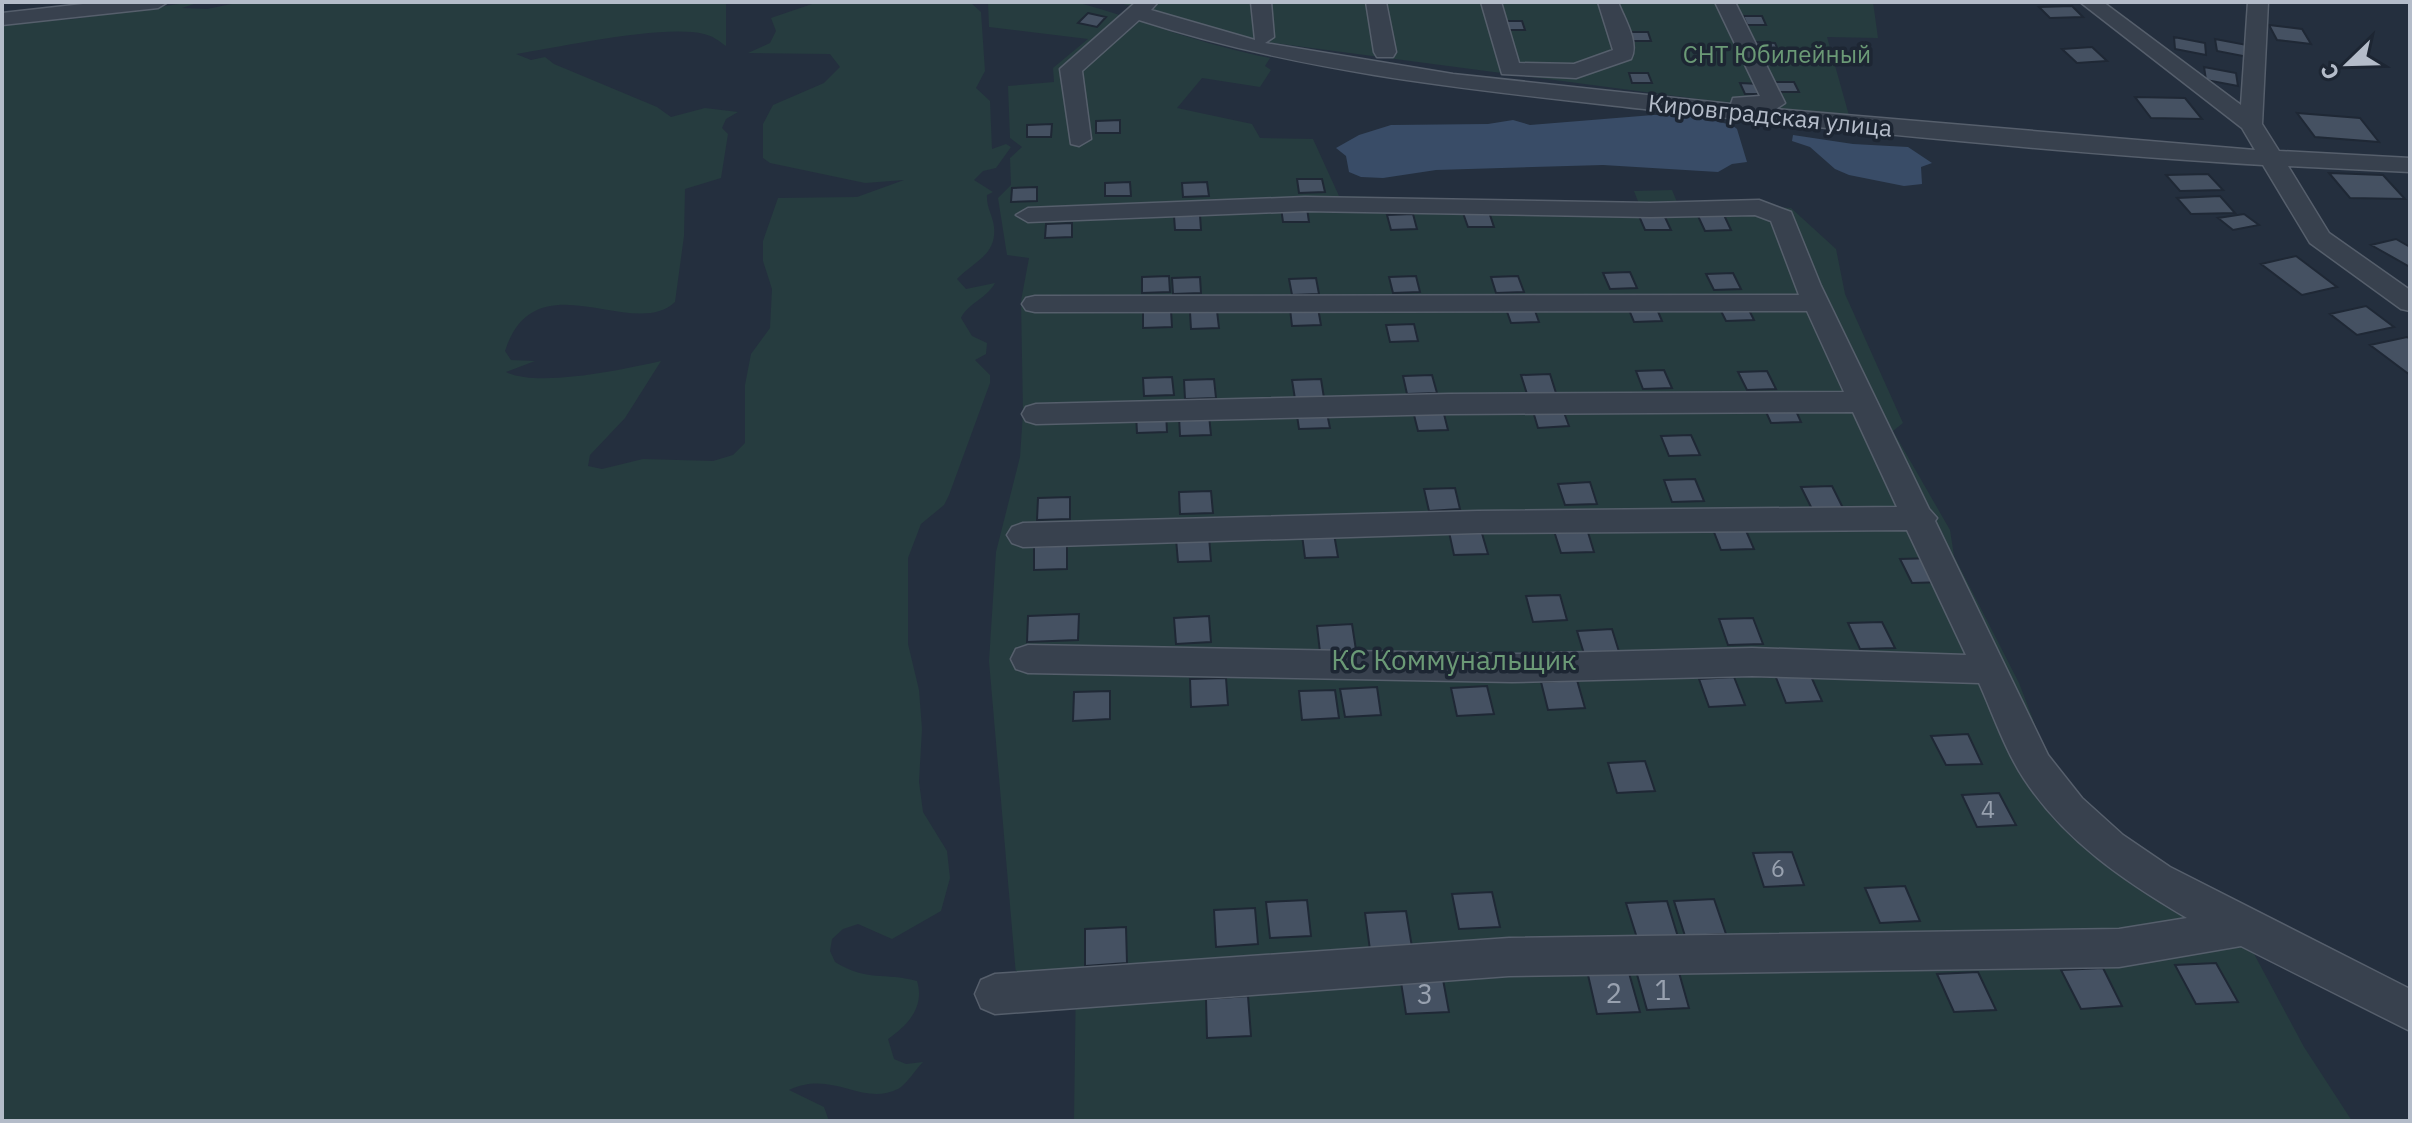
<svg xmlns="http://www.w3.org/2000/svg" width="2412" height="1123" viewBox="0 0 2412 1123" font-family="'IBM Plex Sans',sans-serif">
<rect width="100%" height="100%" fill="#242f3e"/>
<path fill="#263c3f" d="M193,2H200L182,8L207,9L241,2H726V46C719,41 713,36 704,34C664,24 561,47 516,54L531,60L545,57L554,64L657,107L671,117L705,108L738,112L726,119L722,128L728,134L721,178L685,189L684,236L675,302C633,342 535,257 505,351L511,360L535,361L506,372C539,388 625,369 661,361L625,418L590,455L588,466L602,469L643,459L713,461L733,455L745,443V385L751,354L770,328L772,289L763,261V241L778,198L857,197L904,180L865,183L770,163L763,158V124L773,105L824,83L840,67L830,54L748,53L770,43L776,31L771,18L818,2H970L981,12L985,71L976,88L990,101L992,149L1006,144L1011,147L996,168L983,171L974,180L993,192L987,195C986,207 993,216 994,227C997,255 973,262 957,279L966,289L995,283C986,299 967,304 961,318L972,336L987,343L986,354L975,360L990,375V383L949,495L944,505L921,524L908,558V644L919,690L922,729L919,782L923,812L947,851L950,878L941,911L892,939L858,924L843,929L832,939L830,951L835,962C868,982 884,972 917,981C925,1007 908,1025 888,1039L894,1059L906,1064L923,1062C916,1069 906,1085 898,1089C862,1107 833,1069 789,1090L824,1107L829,1121H2V24L74,19Z
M1076,2C1141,20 1203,45 1270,58L1265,66L1271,70L1260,87L1202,78L1177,108L1252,124L1260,138L1313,139L1339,196L1639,204L1634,191L1672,190L1677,202L1791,208L1836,249L1845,294L1903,423L1893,431L1950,530L1954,556L2019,683L2052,769L2065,792L2253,952L2304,1047L2352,1121H1074L1076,976L1016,975L989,661L996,552L1020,457L1023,413L1021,301L1029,258L1007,255L998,198L1011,185L1010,158L1022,147L1010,138L1008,86L1054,82L1053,68L1088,39L989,27L988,3Z
M1116,2H1873L1878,38L1827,37L1850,119L1266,42Z"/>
<path fill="#394c67" d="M1653,115H1689L1732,125L1737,129L1747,162L1732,164L1718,172L1603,165L1436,170L1383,178L1361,177L1349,172L1346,156L1336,148L1359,135L1391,125L1488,124L1513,120L1530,125Z
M1793,135L1853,144L1908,147L1932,163L1921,167L1922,184L1904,186L1849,175L1835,169L1810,147L1792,141Z"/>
<path fill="#455162" stroke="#1f2835" stroke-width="2" d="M2072,6L2083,17L2050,18L2039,7Z
M1088,13L1106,17L1097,27L1078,23Z
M1743,16H1762L1766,25H1747Z
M1504,21H1522L1525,30H1506Z
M2269,25L2302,29L2311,44L2277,40Z
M1629,32H1648L1651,41H1632Z
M2174,37L2205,43L2206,55L2175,49Z
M2215,39L2247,45L2248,57L2217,51Z
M1756,42L1775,43L1779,52H1760Z
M2092,47L2107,61L2077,63L2062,49Z
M2204,67L2236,73L2238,86L2206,80Z
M1629,73H1648L1652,83H1632Z
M1774,82H1794L1799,92H1779Z
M1740,83L1760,84L1765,94H1745Z
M2135,97L2185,98L2202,119L2151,118Z
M2297,113L2360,118L2379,142L2315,137Z
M1120,120V133H1096V121Z
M1052,124L1051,137H1027V125Z
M2329,173L2383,175L2405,199L2350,198Z
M2208,174L2223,190L2180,191L2166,175Z
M1297,179H1322L1325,192L1299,193Z
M1130,182L1131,196H1105V183Z
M1207,182L1209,196L1183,197L1182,183Z
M1037,187V201L1011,202L1012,188Z
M2220,196L2235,213L2191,214L2177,198Z
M1281,208H1307L1309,222H1283Z
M1489,212L1494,227H1468L1463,213Z
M1413,214L1417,229L1391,230L1387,215Z
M2244,214L2259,225L2233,230L2218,218Z
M1200,215L1201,230H1175L1174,216Z
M1664,215L1671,230H1645L1639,216Z
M1724,215L1731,230L1705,231L1698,216Z
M1072,223V237L1045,238L1046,224Z
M2396,239L2410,247V267L2371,245Z
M2296,256L2337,287L2302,295L2261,264Z
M1630,272L1637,288L1610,289L1603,273Z
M1733,273L1741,289L1714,290L1706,274Z
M1169,276L1170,292L1142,293V277Z
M1416,276L1420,292L1393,293L1389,277Z
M1518,276L1524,292L1496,293L1491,277Z
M1200,277L1201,293L1173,294L1172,278Z
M1316,278L1319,294L1292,295L1289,279Z
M1655,304L1662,321L1634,322L1627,305Z
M1746,304L1754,320L1726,321L1718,305Z
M1533,305L1539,322L1511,323L1505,306Z
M2366,306L2394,327L2357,335L2330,314Z
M1318,308L1321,325L1292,326L1290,309Z
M1171,310L1172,327L1143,328V311Z
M1217,311L1219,328L1191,329L1190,312Z
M1414,324L1418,341L1390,342L1386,325Z
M2407,337L2410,339V375L2370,345Z
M1664,370L1672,388L1643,389L1636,371Z
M1767,371L1776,389L1747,390L1738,372Z
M1550,374L1556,393L1527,394L1521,375Z
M1432,375L1437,393L1407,394L1403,376Z
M1172,377L1174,395L1144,396L1143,378Z
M1214,379L1216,398L1185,399L1184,380Z
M1321,379L1324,398L1295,399L1292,380Z
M1792,402L1801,422L1771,423L1762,403Z
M1562,407L1569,426L1538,428L1532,408Z
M1326,408L1330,428L1299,429L1296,409Z
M1443,410L1448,430L1418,431L1413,411Z
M1166,412L1167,432L1137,433L1136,414Z
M1209,415L1211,435L1180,436L1179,416Z
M1691,435L1700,455L1669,456L1661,436Z
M1695,479L1704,501L1672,502L1664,480Z
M1590,482L1597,504L1565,505L1558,484Z
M1832,486L1843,508L1812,509L1801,487Z
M1455,488L1460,509L1429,511L1424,489Z
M1211,491L1213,513L1180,514L1179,492Z
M1070,497V519L1037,520L1038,498Z
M1744,526L1754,549L1721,550L1712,527Z
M1587,529L1594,552L1561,553L1554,531Z
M1481,530L1488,554L1454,555L1449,532Z
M1334,534L1338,557L1305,558L1302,535Z
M1209,537L1211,561L1178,562L1176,539Z
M1067,545V569L1034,570V547Z
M1933,558L1946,582L1912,583L1900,559Z
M1560,595L1567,620L1533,622L1526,596Z
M1079,614L1078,640L1027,642L1028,616Z
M1209,616L1211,642L1176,644L1174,618Z
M1753,618L1763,644L1728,645L1719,619Z
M1882,622L1895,648L1860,649L1848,623Z
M1352,624L1356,650L1320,652L1317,626Z
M1612,629L1620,655L1585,657L1577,631Z
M1810,674L1822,701L1786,703L1775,675Z
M1734,677L1745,705L1709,707L1699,679Z
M1226,678L1228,705L1191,707L1190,679Z
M1577,680L1585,708L1548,710L1541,682Z
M1487,686L1494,714L1457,716L1451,688Z
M1377,687L1381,715L1345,717L1340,689Z
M1335,690L1339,718L1302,720L1299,691Z
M1110,691V719L1073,721L1074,692Z
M1968,734L1982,764L1946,765L1931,736Z
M1645,761L1655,791L1617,793L1608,763Z
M1999,793L2016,825L1977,827L1962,795Z
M1792,852L1804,885L1764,887L1753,853Z
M1905,886L1920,921L1880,923L1865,888Z
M1492,892L1500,927L1459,929L1452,894Z
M1714,899L1726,934L1685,936L1674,901Z
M1307,900L1311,936L1270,938L1266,902Z
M1667,901L1678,937L1637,938L1626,903Z
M1255,908L1258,944L1216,947L1214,910Z
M1406,911L1412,947L1370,950L1365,913Z
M1126,927L1127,963L1085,966V929Z
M2216,963L2238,1002L2196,1004L2175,965Z
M2103,968L2122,1006L2081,1009L2061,970Z
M1678,969L1689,1008L1647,1010L1636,971Z
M1978,972L1996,1010L1954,1012L1937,974Z
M1629,973L1640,1012L1597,1014L1588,975Z
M1442,974L1449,1012L1406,1014L1400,976Z
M1248,996L1251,1036L1207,1038L1206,999Z"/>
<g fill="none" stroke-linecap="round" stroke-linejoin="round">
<g stroke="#565f6c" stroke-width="3">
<path id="minor" d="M101,2H168L158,8L2,25V13Z
M1136,2H1158L1151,10L1255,40L1251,2H1271L1274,37L1265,43L1453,74L1731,104L1733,98L1760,96L1715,2H1735L1785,103L1776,109L2255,150L2242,128L2080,2H2103L2241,105L2248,2H2268L2262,124L2279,151L2410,158V172L2288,166L2329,233L2410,290V311L2401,309L2310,243L2263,165C2062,153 1862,132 1662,111C1485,91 1309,75 1139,20L1082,71L1091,139L1079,146L1071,144L1060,69Z
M1366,2H1386L1396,52L1393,57H1377L1374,52Z
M1481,2H1501L1519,63L1574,64L1613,50L1598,2H1618C1624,18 1640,43 1631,59L1576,78L1502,74Z
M1305,197L1650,203L1759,200L1791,212L1821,286L1929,509L1937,518L1935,521L2048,755L2082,798L2123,835L2170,867L2410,989V1031L2241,946L2119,967L1509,976L995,1014L981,1008L975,994L981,980L995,974L1509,938L2119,929L2187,918C2124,881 2065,841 2024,779C2005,750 1993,714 1979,683L1752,676L1512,682L1028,673L1016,669L1011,659L1016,649L1028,645L1512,654L1752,648L1966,655L1907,530L1478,533L1023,547L1012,543L1007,535L1012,527L1023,523L1478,511L1897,507L1853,412L1449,414L1036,424L1026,421L1022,414L1026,407L1036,404L1449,394L1844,392L1807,311L1035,312L1026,310L1022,304L1026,298L1035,296L1799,295L1771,221L1755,215L1650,217L1305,211L1028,222L1016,215L1028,208Z"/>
</g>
<use href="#minor" fill="#38414e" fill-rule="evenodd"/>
</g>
<g text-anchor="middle" stroke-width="7" stroke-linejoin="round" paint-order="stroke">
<g font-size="24" fill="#6b9a76" stroke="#1d2633">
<text x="1777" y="63">СНТ Юбилейный</text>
</g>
<g font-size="24" fill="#b4bcc9" stroke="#1d2633">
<text transform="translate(1770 116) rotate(6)" y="8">Кировградская улица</text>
</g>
<g font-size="24" fill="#98a1af">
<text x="1988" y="818">4</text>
<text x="1778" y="877">6</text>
</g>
<g font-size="28" fill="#6b9a76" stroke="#1d2633">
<text x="1454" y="670">КС Коммунальщик</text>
</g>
<g font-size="28" fill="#98a1af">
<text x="1663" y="1000">1</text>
<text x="1614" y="1003">2</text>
<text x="1425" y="1004">3</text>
</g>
</g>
<rect width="2412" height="1123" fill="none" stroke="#b4bcc9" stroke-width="8"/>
<g transform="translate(2348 64) rotate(247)" stroke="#1d2633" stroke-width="6" paint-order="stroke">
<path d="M0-6L14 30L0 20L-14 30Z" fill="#b4bcc9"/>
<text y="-12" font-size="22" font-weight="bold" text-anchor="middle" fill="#b4bcc9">С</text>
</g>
</svg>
